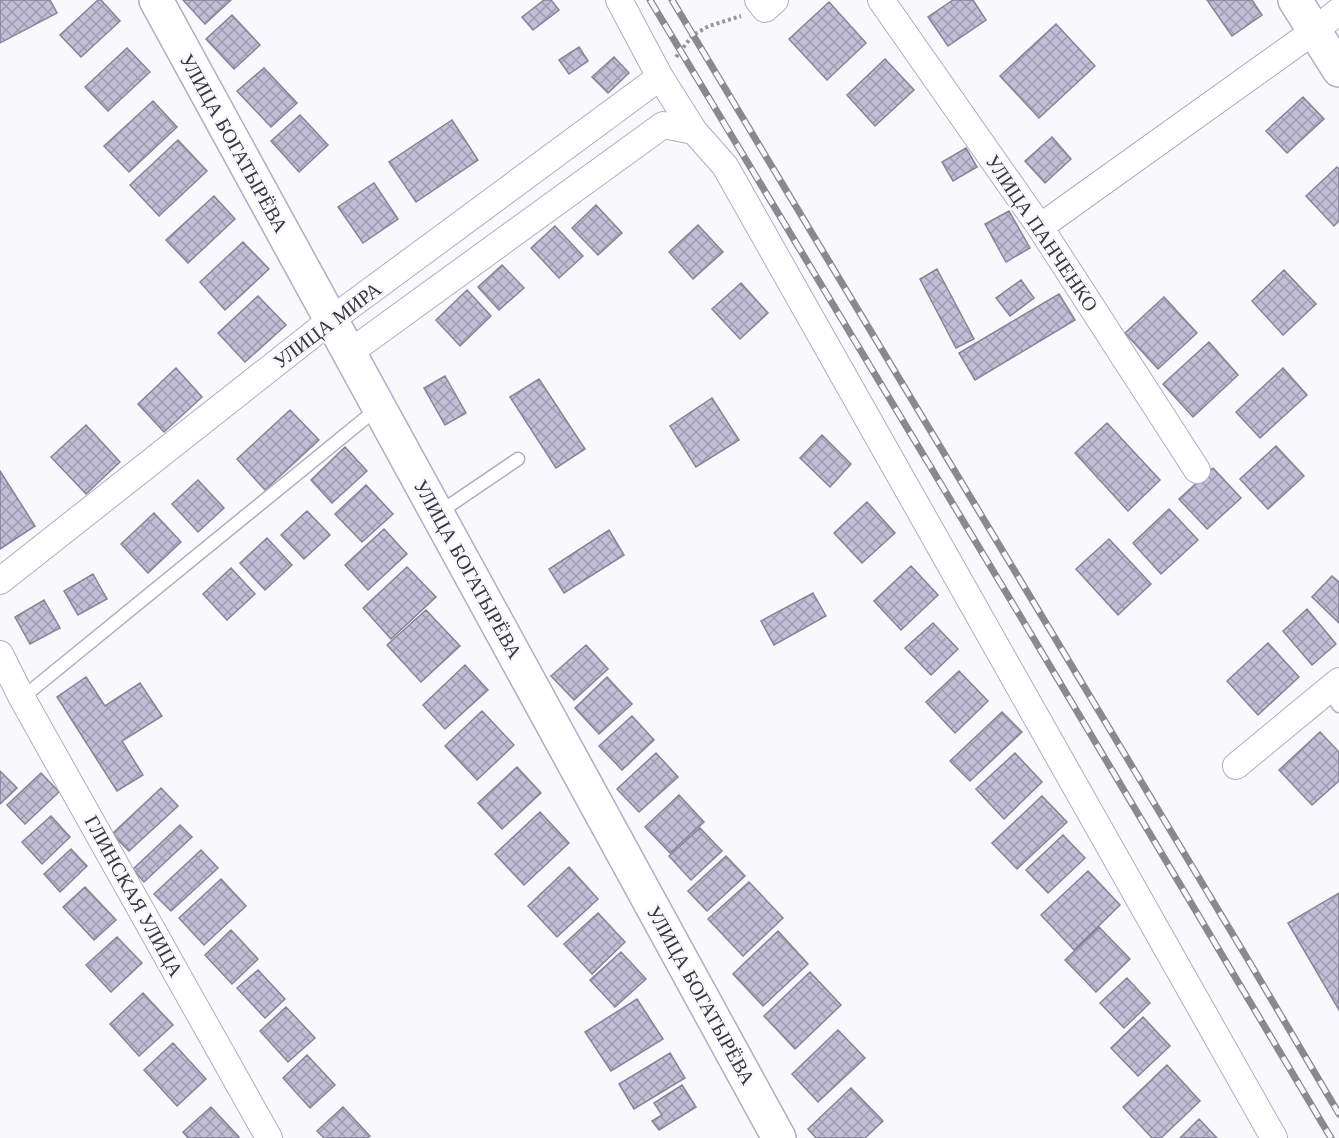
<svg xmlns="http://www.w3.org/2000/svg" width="1339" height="1138" viewBox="0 0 1339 1138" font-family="'Times New Roman',serif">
<defs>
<pattern id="building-cross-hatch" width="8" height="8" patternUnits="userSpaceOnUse" patternTransform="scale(1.5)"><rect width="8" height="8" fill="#c2bed5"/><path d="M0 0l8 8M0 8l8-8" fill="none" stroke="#9f9bae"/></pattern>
</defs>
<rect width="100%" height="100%" fill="#f9f8fd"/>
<path fill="url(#building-cross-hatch)" stroke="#878398" stroke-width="1.5" d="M0,0H50L57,13L0,43Z
M98,0H101L120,21L81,57L60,35Z
M183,0H231L205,24Z
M544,0H551L559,10L533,30L522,17Z
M953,0H973L986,20L948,46L928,17Z
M1207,0H1252L1262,15L1232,36Z
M829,2L866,43L827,80L789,39Z
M232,15L260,45L234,69L206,39Z
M1056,24L1095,66L1039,118L1000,76Z
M579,47L588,61L569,74L559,60Z
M127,48L150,72L108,111L85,87Z
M614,57L629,73L608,93L592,77Z
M885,59L914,90L875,126L847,95Z
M264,68L297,103L271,127L237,91Z
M1303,97L1324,119L1287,153L1266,131Z
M153,101L177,127L129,172L104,146Z
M300,115L328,145L299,172L271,141Z
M452,120L478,160L416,202L389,162Z
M1052,137L1071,159L1045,183L1025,161Z
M178,140L207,171L159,216L130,185Z
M966,148L977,167L953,181L942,162Z
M1337,167L1339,169V221L1334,226L1306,196Z
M374,183L398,219L363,243L338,207Z
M214,196L235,219L188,263L166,240Z
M596,205L622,233L598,255L572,228Z
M1009,211L1030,248L1006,262L985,224Z
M698,225L723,252L693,279L669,252Z
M555,226L583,256L559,278L531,248Z
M243,242L269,269L225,310L200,282Z
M502,265L524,288L499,310L478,287Z
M937,269L974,339L956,348L920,279Z
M1284,270L1316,304L1283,335L1252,301Z
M1021,280L1034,298L1010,316L996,298Z
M741,283L768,313L740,339L712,309Z
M467,290L491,316L460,346L436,320Z
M1059,294L1075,320L975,380L959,353Z
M258,296L286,325L245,362L218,333Z
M1164,297L1197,333L1158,369L1125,333Z
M1209,342L1238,375L1193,417L1163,384Z
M176,368L202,397L164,432L138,404Z
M1283,368L1307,395L1260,438L1236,412Z
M445,376L466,413L445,425L424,388Z
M539,379L585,449L556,468L510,397Z
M712,398L739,440L696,467L670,426Z
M290,410L319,440L265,490L237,459Z
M1107,423L1160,480L1128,511L1075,453Z
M86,425L120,462L86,494L51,457Z
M822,435L851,464L830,487L800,458Z
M1276,446L1304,476L1268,509L1240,479Z
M345,447L367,471L332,503L311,480Z
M1213,468L1241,498L1207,529L1179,499Z
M0,471L35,526L0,549Z
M198,480L224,508L198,532L172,504Z
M366,485L393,514L362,542L335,514Z
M867,502L895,533L862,563L834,533Z
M1169,509L1198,540L1161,574L1133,543Z
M307,511L330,535L304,559L281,535Z
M154,513L181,542L148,573L121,544Z
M384,529L407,554L368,590L345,565Z
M609,530L624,555L564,593L549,569Z
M267,538L292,565L265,590L240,563Z
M1109,539L1151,584L1118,615L1076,569Z
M911,566L938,595L901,630L874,601Z
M407,567L436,597L391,639L363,608Z
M231,568L255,594L227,620L203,594Z
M93,574L107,599L78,615L64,591Z
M1332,576L1339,582V623L1312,597Z
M813,593L826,616L774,645L761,621Z
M44,600L60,628L30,644L15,617Z
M1307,609L1336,644L1312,665L1283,631Z
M426,610L460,646L421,682L387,645Z
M933,623L958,649L931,675L905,648Z
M1268,643L1299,677L1258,715L1227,681Z
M586,645L608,669L574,700L551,676Z
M465,665L488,690L445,729L423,705Z
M959,671L988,701L955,733L926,702Z
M86,677L105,706L140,683L162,716L122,741L143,775L117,791L57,697Z
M607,677L632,704L599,734L575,708Z
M482,711L514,745L477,780L445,746Z
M1002,712L1022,732L970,781L950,761Z
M632,716L654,740L622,770L599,746Z
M1320,732L1339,752V781L1312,805L1279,770Z
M656,753L678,777L639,812L617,789Z
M1015,753L1042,782L1004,819L976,789Z
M517,767L541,793L502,829L478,803Z
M0,771L17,788L0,804Z
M41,773L59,792L25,824L7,805Z
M161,788L178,806L129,851L112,834Z
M679,795L704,822L670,853L645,827Z
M1042,796L1067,822L1017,869L992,843Z
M540,812L569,843L524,885L495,854Z
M51,816L70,837L42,864L22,842Z
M180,825L192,837L144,882L133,869Z
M700,828L722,851L691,880L669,856Z
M1063,835L1085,858L1048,893L1026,870Z
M71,849L87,866L60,892L44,874Z
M201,850L218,868L171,911L154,894Z
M726,856L745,876L707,911L688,891Z
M569,867L598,899L557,937L528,906Z
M1088,871L1120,905L1074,950L1041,915Z
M221,879L246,906L204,945L179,918Z
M749,882L783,918L743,956L708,919Z
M85,887L116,920L94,940L63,907Z
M1339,893V1010L1288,923Z
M598,913L625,942L592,974L564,944Z
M1099,927L1130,959L1096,992L1065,960Z
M231,930L258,959L232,984L205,955Z
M778,931L808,964L763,1006L733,974Z
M117,937L142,963L111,992L86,965Z
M621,952L646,979L615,1007L590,980Z
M258,970L285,999L265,1018L237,988Z
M810,972L841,1005L795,1049L764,1016Z
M1127,978L1150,1003L1124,1028L1100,1003Z
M143,993L173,1025L139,1056L110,1024Z
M637,999L663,1039L611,1071L585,1032Z
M286,1007L315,1038L288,1062L260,1031Z
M1143,1017L1170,1046L1138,1076L1111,1048Z
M838,1030L865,1058L818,1102L792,1074Z
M173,1043L206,1079L177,1106L144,1070Z
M670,1053L685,1078L634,1109L619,1084Z
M307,1055L335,1085L310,1108L283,1078Z
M1167,1065L1200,1101L1161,1138H1152L1123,1107Z
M682,1085L696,1107L659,1130L652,1121L662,1115L654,1103Z
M851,1088L883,1121L865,1138H816L808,1129Z
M211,1107L239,1137L238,1138H188L183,1132Z
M343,1107L370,1136L367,1138H324L317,1131Z
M1199,1119L1217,1138H1180Z"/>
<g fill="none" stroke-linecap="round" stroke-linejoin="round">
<g stroke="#b1adc3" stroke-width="15">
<path id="lane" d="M440,512L518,459
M1328,691L1339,706
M22,698L378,408"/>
</g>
<g stroke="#b1adc3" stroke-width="28">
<path id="street" d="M619,0L660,77L694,131
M758,0L765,9L775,0
M881,0L1040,227L1197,470
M1040,227L1314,31L1339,11
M349,353L663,125L694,131L725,166L1274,1138
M0,581L331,320L660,77
M0,654L22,698L269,1138
M1236,766L1339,681"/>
</g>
<g stroke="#b1adc3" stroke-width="36">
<path id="secondary" d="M156,0L779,1138
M1295,0L1339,70"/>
</g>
<path stroke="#96959c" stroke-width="4" stroke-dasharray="3 3" stroke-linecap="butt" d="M676,57L693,35L709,26L741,16"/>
<use href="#lane" stroke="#fff" stroke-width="12"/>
<use href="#street" stroke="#fff" stroke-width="26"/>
<use href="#secondary" stroke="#fff" stroke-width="33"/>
<g stroke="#8a8991" stroke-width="7">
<path id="rail" d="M650,0L1019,614L1331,1138
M672,0L1250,963L1339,1114"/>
</g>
<use href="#rail" stroke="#f9f8fd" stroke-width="4.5" stroke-dasharray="14" stroke-linecap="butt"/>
</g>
<g text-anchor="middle" stroke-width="5" stroke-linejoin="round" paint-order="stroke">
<g font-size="20" fill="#393741" stroke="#f9f8fd">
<text transform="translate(234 143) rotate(61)" y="7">УЛИЦА БОГАТЫРЁВА</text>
<text transform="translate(1042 233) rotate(56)" y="7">УЛИЦА ПАНЧЕНКО</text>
<text transform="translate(327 325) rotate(-37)" y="7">УЛИЦА МИРА</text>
<text transform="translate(468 569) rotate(61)" y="7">УЛИЦА БОГАТЫРЁВА</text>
<text transform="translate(134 896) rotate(61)" y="7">ГЛИНСКАЯ УЛИЦА</text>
<text transform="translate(701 995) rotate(61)" y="7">УЛИЦА БОГАТЫРЁВА</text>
</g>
</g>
</svg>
